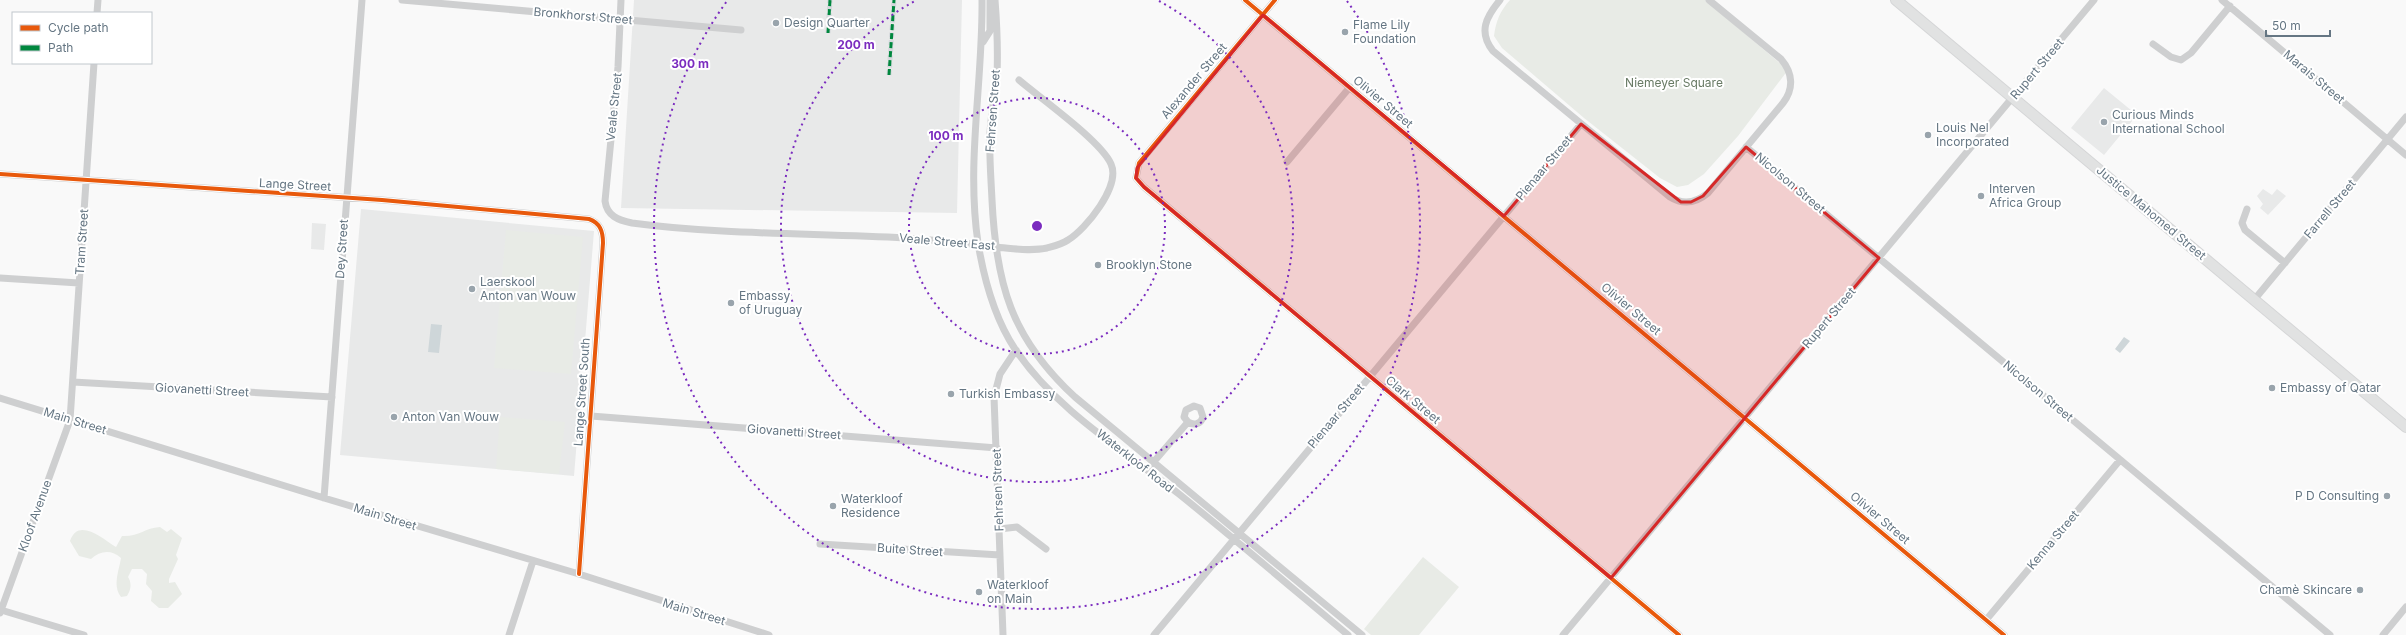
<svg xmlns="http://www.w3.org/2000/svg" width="2406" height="635" viewBox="0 0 2406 635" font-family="Inter,sans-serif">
<rect width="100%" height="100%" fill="#f9f9f9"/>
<path fill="#e8e9e9" d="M634,0H962L957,213L621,208Z
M2104,88L2137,115L2104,155L2071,128Z
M2263,189L2272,195L2277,189L2286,196L2268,215L2260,208L2263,204L2257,196Z
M361,209L594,231L574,476L340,455Z
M312,223L326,224L324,250L311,249Z"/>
<path fill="#e8ebe6" d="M1510,0H1705L1788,70L1738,136L1704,174L1688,185L1677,187L1660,178L1584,118L1502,48L1494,36C1496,21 1500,11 1510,0Z
M506,230L583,237L571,374L494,368Z
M500,417L565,422L559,474L496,469Z
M160,527L167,532L171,529L182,538L176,555L178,559L169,579V583L175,582L182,594L168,608H159L151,601L152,591L146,584L147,574L142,569H132L128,577C132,583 131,590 127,596L121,597C112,585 119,571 121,558C111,549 100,551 91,559L79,556L70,541C78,517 102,538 116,547L122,536C139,537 144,528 160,527Z
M1423,557L1459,587L1419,635H1371L1364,629Z"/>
<path fill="#ced6d9" d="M431,324L442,325L439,353L428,352Z
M2124,337L2130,341L2120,353L2115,349Z"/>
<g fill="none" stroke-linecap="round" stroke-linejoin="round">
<path stroke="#d4d8dc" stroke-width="5" stroke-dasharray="5 2.5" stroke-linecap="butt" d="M828,33L830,0
M889,75L894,0"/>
<g stroke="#d5d6d7" stroke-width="12">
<path id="secondary" d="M1896,0L2406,427"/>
</g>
<path stroke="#cecfd0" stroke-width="7" d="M402,0L741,30
M621,0L618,67L605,201C607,216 618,220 632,223C722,235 814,233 905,238C935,240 965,243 994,247C1011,248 1029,252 1047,248C1054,246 1062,244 1068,240C1086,229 1121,186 1111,164C1101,141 1040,98 1019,80
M982,0C983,82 966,162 978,243C984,279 995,319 1015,349C1055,409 1123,450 1179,494C1236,540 1292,588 1348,635
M995,0C997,25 998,50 997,76C995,95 991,114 990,133C989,155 991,178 992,200C996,284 1011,338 1075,397L1362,635
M1245,0L2004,635
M1275,0L1139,163L1136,178L1144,187L1679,635
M1500,0C1486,17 1478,32 1493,51L1670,197C1683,205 1696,203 1708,193L1783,103C1794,89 1793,73 1781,59L1709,0
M2222,0L2406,155
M97,13L98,0
M983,42L990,31V0
M2153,44L2171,57L2181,60L2191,53L2230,6
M1746,147L2330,635
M1287,162L1350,87
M0,174L382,200L589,219C600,223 603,231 603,243L579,574
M2247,209L2242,223L2245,230L2285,263
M0,278L79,283
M2254,300L2406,117
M73,382L332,397
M0,398L324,498L579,574L769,635
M591,416L997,448
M1151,465L1188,422C1194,426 1201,424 1203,417L1200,408L1194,406L1186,410L1184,417L1188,422
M324,498L362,0
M999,529L1017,527L1046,549
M820,544L1000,555
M1,610L84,635
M0,613L70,420L94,63
M1986,620L2120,460
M509,635L533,561
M1003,635L994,397L1000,374L1016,350
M1154,635L1581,124
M1563,635L2094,0
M2383,635L2406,607"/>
<use href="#secondary" stroke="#e1e2e2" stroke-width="10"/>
<path stroke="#00873e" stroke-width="3" stroke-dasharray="6 3" stroke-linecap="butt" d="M828,33L830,0
M889,75L894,0"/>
<g stroke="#fff" stroke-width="6">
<path id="cycleway" d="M1245,0L2004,635
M1275,0L1139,163L1136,178L1144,187L1679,635
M0,174L382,200L589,219C600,223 603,231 603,243L579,574"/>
</g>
<use href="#cycleway" stroke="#e8590c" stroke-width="4"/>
</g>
<path fill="#d62828" fill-opacity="0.2" stroke="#d62828" stroke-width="3" stroke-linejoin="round" d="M1263,15L1504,216L1581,124L1681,202H1691L1703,196L1746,147L1879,258L1611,578L1144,187L1136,178L1137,168Z"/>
<g fill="none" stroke="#7b2cbf" stroke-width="2" stroke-dasharray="2 4">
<circle cx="1037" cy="226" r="128"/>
<path d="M1159 1A256 256 0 1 1 915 1"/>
<path d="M1347 1A383 383 0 1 1 727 1"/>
</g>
<g fill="#99a4ac" stroke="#fff" stroke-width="1.5">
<circle cx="776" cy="23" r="4"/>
<circle cx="1345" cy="32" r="4"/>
<circle cx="2104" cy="122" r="4"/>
<circle cx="1928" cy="135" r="4"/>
<circle cx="1981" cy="196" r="4"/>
<circle cx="1098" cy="265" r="4"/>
<circle cx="472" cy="289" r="4"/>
<circle cx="731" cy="303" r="4"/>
<circle cx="2272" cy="388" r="4"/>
<circle cx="951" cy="394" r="4"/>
<circle cx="394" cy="417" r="4"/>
<circle cx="2387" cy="496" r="4"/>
<circle cx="833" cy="506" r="4"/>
<circle cx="2360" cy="590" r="4"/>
<circle cx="979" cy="592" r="4"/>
</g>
<g text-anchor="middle" stroke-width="4" stroke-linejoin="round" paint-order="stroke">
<g font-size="12" fill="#657683" stroke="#fff">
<text transform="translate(583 16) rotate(5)" y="4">Bronkhorst Street</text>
<text transform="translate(2037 69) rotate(-50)" y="4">Rupert Street</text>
<text transform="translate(2314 77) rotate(40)" y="4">Marais Street</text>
<text transform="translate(1194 81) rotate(-50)" y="4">Alexander Street</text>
<text transform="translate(1383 102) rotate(40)" y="4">Olivier Street</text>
<text transform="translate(614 107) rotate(-84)" y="4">Veale Street</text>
<text transform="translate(993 111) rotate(-86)" y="4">Fehrsen Street</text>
<text transform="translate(1544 168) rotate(-50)" y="4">Pienaar Street</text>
<text transform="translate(1790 183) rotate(40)" y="4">Nicolson Street</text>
<text transform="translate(295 185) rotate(3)" y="4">Lange Street</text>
<text transform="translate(2330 209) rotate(-50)" y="4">Farrell Street</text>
<text transform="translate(2151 213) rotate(40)" y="4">Justice Mahomed Street</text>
<text transform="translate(82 242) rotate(-86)" y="4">Tram Street</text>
<text transform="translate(947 242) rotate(5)" y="4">Veale Street East</text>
<text transform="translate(342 249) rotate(-86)" y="4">Dey Street</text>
<text transform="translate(1631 309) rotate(40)" y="4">Olivier Street</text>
<text transform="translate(1829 318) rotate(-50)" y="4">Rupert Street</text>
<text transform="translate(202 390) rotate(3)" y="4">Giovanetti Street</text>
<text transform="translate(2038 391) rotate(40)" y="4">Nicolson Street</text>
<text transform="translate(582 392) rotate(-86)" y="4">Lange Street South</text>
<text transform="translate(1413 400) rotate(40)" y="4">Clark Street</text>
<text transform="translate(1336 416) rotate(-50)" y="4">Pienaar Street</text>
<text transform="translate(75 421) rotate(17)" y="4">Main Street</text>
<text transform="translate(794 432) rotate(4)" y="4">Giovanetti Street</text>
<text transform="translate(1135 461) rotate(38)" y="4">Waterkloof Road</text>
<text transform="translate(998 490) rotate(-92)" y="4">Fehrsen Street</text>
<text transform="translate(35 516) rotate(-70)" y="4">Kloof Avenue</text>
<text transform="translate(385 517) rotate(17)" y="4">Main Street</text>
<text transform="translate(1880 518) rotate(40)" y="4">Olivier Street</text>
<text transform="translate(2053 540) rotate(-50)" y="4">Kenna Street</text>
<text transform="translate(910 550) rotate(4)" y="4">Buite Street</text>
<text transform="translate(694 612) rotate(17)" y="4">Main Street</text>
</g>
<g font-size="12" fill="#657683" stroke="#fff" text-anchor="start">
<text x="784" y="27">Design Quarter</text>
<text x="1353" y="29">Flame Lily<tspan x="1353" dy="14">Foundation</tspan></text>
<text x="2112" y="119">Curious Minds<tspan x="2112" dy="14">International School</tspan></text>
<text x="1936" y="132">Louis Nel<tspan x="1936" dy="14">Incorporated</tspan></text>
<text x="1989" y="193">Interven<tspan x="1989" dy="14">Africa Group</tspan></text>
<text x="1106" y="269">Brooklyn Stone</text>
<text x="480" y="286">Laerskool<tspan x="480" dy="14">Anton van Wouw</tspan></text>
<text x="739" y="300">Embassy<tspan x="739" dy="14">of Uruguay</tspan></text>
<text x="2280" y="392">Embassy of Qatar</text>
<text x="959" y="398">Turkish Embassy</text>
<text x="402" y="421">Anton Van Wouw</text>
<text x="2379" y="500" text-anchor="end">P D Consulting</text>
<text x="841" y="503">Waterkloof<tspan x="841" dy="14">Residence</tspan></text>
<text x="987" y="589">Waterkloof<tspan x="987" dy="14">on Main</tspan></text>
<text x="2352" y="594" text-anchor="end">Chamè Skincare</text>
</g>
<g font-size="12" fill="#687a64" stroke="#fff">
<text x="1674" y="87">Niemeyer Square</text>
</g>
</g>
<circle cx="1037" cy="226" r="6" fill="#7b2cbf" stroke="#fff" stroke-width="2"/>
<g font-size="12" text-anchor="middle" font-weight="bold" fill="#7b2cbf" stroke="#fff" stroke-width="4" stroke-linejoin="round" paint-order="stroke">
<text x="856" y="49">200 m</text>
<text x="690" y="68">300 m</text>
<text x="946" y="140">100 m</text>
</g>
<rect x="12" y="12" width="140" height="52" fill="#ffffff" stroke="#c1c8cd"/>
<rect x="20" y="25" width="20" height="6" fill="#e8590c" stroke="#c1c8cd"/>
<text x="48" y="32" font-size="12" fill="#657683">Cycle path</text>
<rect x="20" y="45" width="20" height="6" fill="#00873e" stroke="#c1c8cd"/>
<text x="48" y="52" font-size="12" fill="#657683">Path</text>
<path d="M2266 30v6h64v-6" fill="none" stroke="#657683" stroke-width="2"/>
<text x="2272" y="30" font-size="12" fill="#657683" stroke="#ffffff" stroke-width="3" paint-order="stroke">50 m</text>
</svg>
